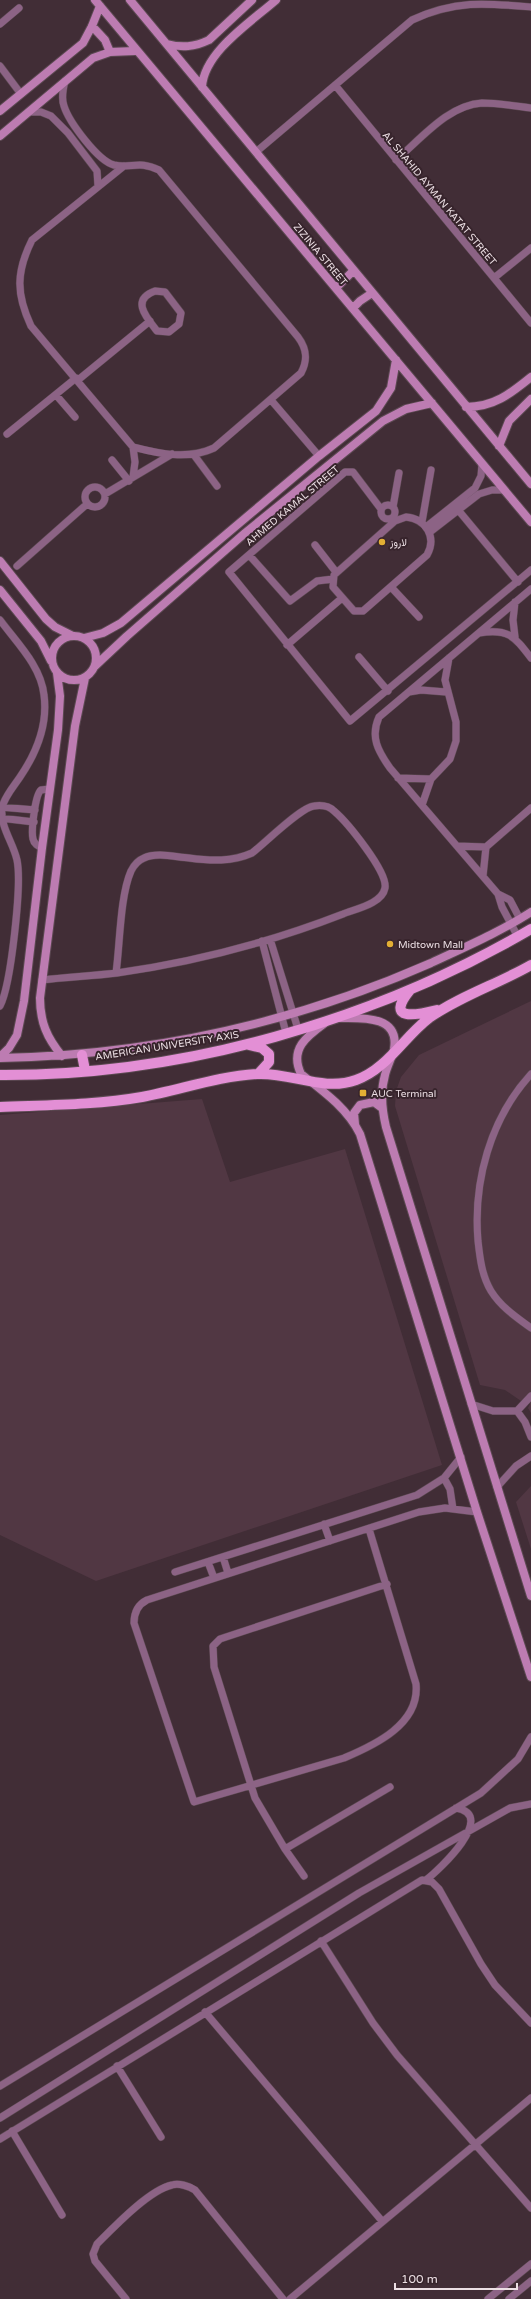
<svg xmlns="http://www.w3.org/2000/svg" width="531" height="2299" viewBox="0 0 531 2299" font-family="'Varela Round',Vazirmatn,sans-serif">
<rect width="100%" height="100%" fill="#412d36"/>
<path fill="#513743" d="M531,1001V1413L528,1408L530,1404L525,1398L521,1401L505,1390L480,1385L395,1106L396,1091L401,1077L419,1055Z
M202,1099L230,1182L345,1149L442,1465L96,1581L0,1535V1115Z
M531,1486V1549L516,1502Z"/>
<g fill="none" stroke-linecap="round" stroke-linejoin="round">
<g stroke="#5c4952" stroke-width="8">
<path id="street" d="M0,24L19,8
M0,66L21,94
M65,81C63,89 61,98 64,106C69,122 98,161 114,165C132,169 138,160 159,170L298,337C307,349 308,360 301,373L214,448C188,460 160,454 133,447
M335,85L531,323
M29,112H41L51,116L68,133L97,171L98,186
M256,152L412,20C455,0 486,3 531,7
M396,160C421,139 448,105 482,103C498,103 515,106 531,108
M124,166L32,240C16,272 16,294 31,326L133,447L135,462L133,477
M494,278L531,248
M155,291L165,292L181,313L179,324L169,332L157,331C147,318 130,300 155,291Z
M78,380L150,321
M56,395L75,417
M271,400L319,456
M7,434L76,378
M194,455L217,486
M112,460L129,481
M85 497a10 10 0 1 1 20 0a10 10 0 1 1-20 0Z
M105,494L172,454
M454,505L518,582
M381 512a7 7 0 1 1 14 0a7 7 0 1 1-14 0Z
M393,507L399,473
M381,509L353,472H345L229,572L350,721L531,570
M406,517C426,519 437,537 427,555L363,611H354L333,587L334,575L395,521Z
M422,522L431,470
M426,527L475,488L481,476L482,464
M430,532L479,494L492,490H504
M315,545L336,572
M249,555L290,601L317,581L333,579
M17,566L87,504
M391,587L419,617
M515,602L513,620L515,637
M0,620C17,643 41,666 44,695C48,725 37,752 20,777C14,786 4,797 2,808C0,827 13,842 17,860C22,884 11,985 0,1006
M479,633C508,628 514,636 531,658
M287,645L342,598
M359,657L388,691
M409,692L421,690L446,692
M398,778L431,779
M422,805L431,779L450,759L456,741V722L445,680L449,658
M0,807L35,810
M0,818L34,822
M457,846L486,847L531,808
M42,848C38,846 34,844 33,839C31,831 35,795 41,790L49,789
M483,876L486,847
M498,894L510,900L520,919
M518,937L502,907L498,894L390,768C378,751 370,737 379,717L531,589
M270,939L298,1029
M262,941L286,1033
M42,980C67,977 92,976 117,973C194,962 271,942 343,914C355,909 382,904 385,888C388,872 347,822 334,811C329,806 321,805 314,806C301,807 265,843 252,853C232,862 211,861 189,858C175,857 157,852 144,858C139,860 134,865 131,871C120,896 120,944 116,973
M531,1074C490,1119 473,1182 478,1241C480,1259 482,1276 491,1291C501,1307 516,1317 531,1328
M471,1404L493,1411H517L531,1396
M517,1411L525,1422L531,1437
M444,1478L450,1489L453,1509
M497,1487L516,1466L531,1456
M324,1524L330,1541
M369,1529L416,1684C420,1724 375,1745 344,1758L194,1802L134,1623C134,1613 137,1605 147,1600L419,1512L445,1508L477,1512
M223,1557L228,1573
M208,1562L214,1578
M175,1572L417,1495L444,1478L461,1457
M285,1849L390,1787
M304,1876L285,1849L255,1798L214,1667L213,1646L220,1639L226,1637L387,1584
M426,1880C439,1870 498,1815 456,1808
M321,1941L373,2023L397,2055L531,2208
M205,2012L382,2221
M117,2066L161,2137
M0,2086L481,1793L518,1759L531,1737
M0,2118L359,1893L510,1808L531,1804
M12,2131L62,2215
M0,2139L422,1880L432,1882L439,1889L481,1964L495,1985L531,2023
M126,2299L95,2261L93,2254L97,2244C114,2227 149,2190 172,2185C179,2183 189,2186 195,2190L283,2299
M290,2299L531,2098
M488,2299L531,2264
M509,2299L531,2281"/>
</g>
<g stroke="#5c4952" stroke-width="10">
<path id="secondary" d="M95,0L531,522
M130,0L531,484
M92,26L105,40L110,52
M167,44C182,48 194,47 209,40L252,0
M202,87C204,52 251,22 276,0
M0,111L83,43L92,26L100,6
M0,136L93,58L110,52L135,51
M336,288L353,271
M353,308L360,301L372,293
M466,407C494,407 510,394 531,377
M499,446L509,421L531,399
M0,561L46,619L55,627L73,636
M0,590L41,641L51,661
M52 658a22 22 0 1 1 44 0a22 22 0 1 1-44 0Z
M84,638L103,633L121,623L319,456L376,411L391,388L396,360
M95,666L127,636L245,533L383,421L406,409L432,403
M340,1018C361,1018 400,1015 394,1049C392,1058 387,1066 385,1075C380,1092 382,1110 386,1127L531,1596
M325,1023C307,1036 289,1049 301,1074C323,1091 347,1108 360,1134L477,1512L531,1677
M62,1056C47,1038 40,1022 40,998L75,726L85,678
M0,1057L9,1048L17,1035L24,1001L42,848L58,730L60,696L57,673
M0,1058C149,1055 295,1023 431,963C465,947 500,932 531,912
M355,1124L354,1113L360,1105L374,1102L382,1108"/>
</g>
<g stroke="#5c4952" stroke-width="12">
<path id="primary" d="M410,990C384,1022 417,1015 437,1010
M249,1045L262,1048L269,1054V1062L259,1073
M82,1055L85,1070
M0,1075C183,1076 373,1021 531,929
M0,1107C47,1105 96,1105 142,1097C180,1090 219,1076 257,1074C291,1072 323,1092 356,1080C387,1069 404,1037 429,1018C460,996 498,984 531,965"/>
</g>
<use href="#street" stroke="#8c6385" stroke-width="7"/>
<use href="#secondary" stroke="#bd7cb2" stroke-width="8"/>
<use href="#primary" stroke="#e38fd5" stroke-width="10"/>
</g>
<g fill="#e2af34" stroke="#37242c" stroke-width="1.5">
<circle cx="382" cy="542" r="4"/>
<circle cx="390" cy="944" r="4"/>
<rect x="359" y="1089" width="8" height="8" rx="2"/>
</g>
<g text-anchor="middle" stroke-width="4" stroke-linejoin="round" paint-order="stroke">
<g font-size="10" fill="#ecdfe4" stroke="#37242c">
<text transform="translate(440 198) rotate(50)" y="4">AL SHAHID AYMAN KATAT STREET</text>
<text transform="translate(321 254) rotate(50)" y="4">ZIZINIA STREET</text>
<text transform="translate(292 505) rotate(-40)" y="4">AHMED KAMAL STREET</text>
<text transform="translate(167 1045) rotate(-9)" y="4">AMERICAN UNIVERSITY AXIS</text>
</g>
<g font-size="10" fill="#ecdfe4" stroke="#37242c" text-anchor="start">
<text x="390" y="546">لاروز</text>
<text x="398" y="948">Midtown Mall</text>
<text x="371" y="1097">AUC Terminal</text>
</g>
</g>
<path d="M395 2283v6h122v-6" fill="none" stroke="#ecdfe4" stroke-width="2"/>
<text x="401" y="2283" font-size="12" fill="#ecdfe4" stroke="#37242c" stroke-width="3" paint-order="stroke">100 m</text>
</svg>
